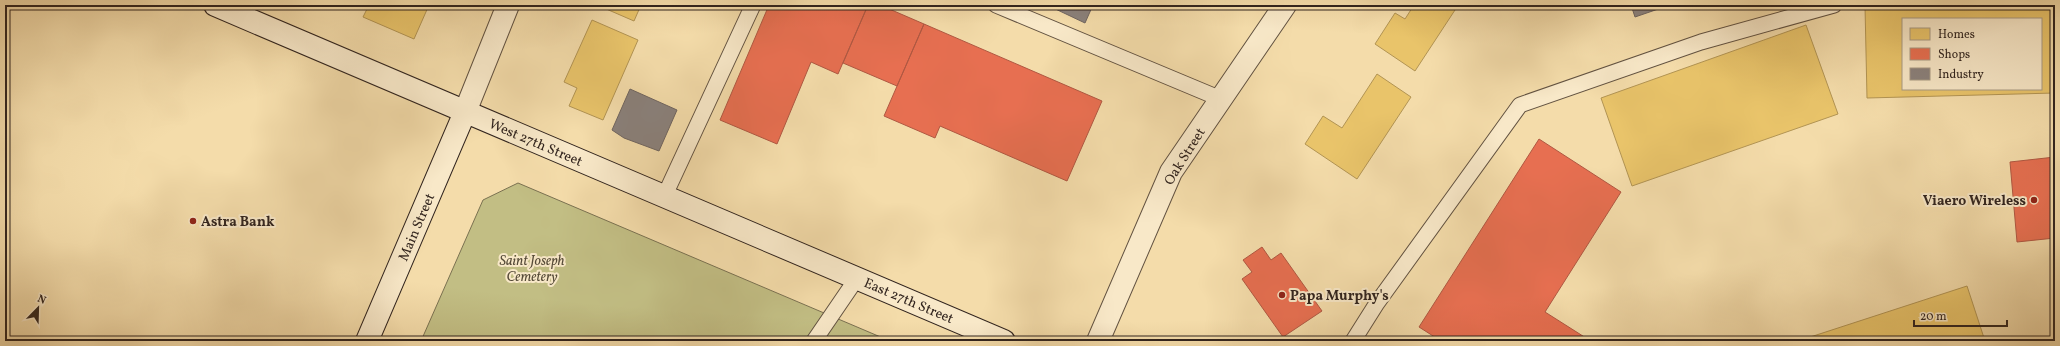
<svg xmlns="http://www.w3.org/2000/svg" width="2060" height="346" viewBox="0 0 2060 346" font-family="Vollkorn,serif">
<rect width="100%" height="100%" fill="#f4dcaa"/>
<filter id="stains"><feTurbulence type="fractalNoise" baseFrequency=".005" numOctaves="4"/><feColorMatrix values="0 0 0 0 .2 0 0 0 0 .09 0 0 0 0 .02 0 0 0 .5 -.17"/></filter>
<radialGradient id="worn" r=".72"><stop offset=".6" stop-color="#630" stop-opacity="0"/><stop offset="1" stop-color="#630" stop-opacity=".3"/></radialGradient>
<path fill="#c2be84" stroke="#7a7151" d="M518,183L890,341H421L483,200Z"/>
<path fill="#e9c46a" stroke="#b29453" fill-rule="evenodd" d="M369,5H429L414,39L363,17Z
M597,5H641L634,21Z
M1414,5H1447L1455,10L1415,71L1375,44L1395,13L1405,19Z
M2055,5V93L1867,98L1865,6ZM1903,19H2041V89H1903Z
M592,20L638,40L603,120L569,106L577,88L564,82Z
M1806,25L1838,114L1632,186L1601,98Z
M1377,74L1411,97L1357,179L1305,144L1323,116L1342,128Z
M1967,286L1985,341H1798Z"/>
<path fill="#e76f51" stroke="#b05842" d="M769,5H868L838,74L811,62L777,144L720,120Z
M868,5H880L924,24L897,86L843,63Z
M924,24L1102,101L1067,181L940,126L935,138L884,116Z
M1539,139L1621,192L1545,312L1586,338L1584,341H1441L1419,327Z
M2055,157V238L2017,242L2010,162Z
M1262,247L1271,260L1281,253L1322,311L1283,337L1242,279L1252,272L1243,260Z"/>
<path fill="#8a817c" stroke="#6f6560" d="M1047,5H1093L1085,23Z
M1631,5H1667V6L1635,17Z
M630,89L677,110L659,151L624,138L612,130Z"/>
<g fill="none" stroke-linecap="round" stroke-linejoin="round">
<g stroke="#625241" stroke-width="17">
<path id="lane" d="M996,5L1221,99
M664,197L753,5
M814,341L857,278
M1353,341L1377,303L1520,105L1701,42L1834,5"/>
</g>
<g stroke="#625241" stroke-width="24">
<path id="street" d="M465,112L508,5
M1098,341L1171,172L1285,5"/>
</g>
<g stroke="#31241e" stroke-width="24">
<path id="secondary" d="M215,5L1004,341
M367,341L465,112"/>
</g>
<use href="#lane" stroke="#f8e8c8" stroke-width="15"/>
<use href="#street" stroke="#f8e8c8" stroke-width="22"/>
<use href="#secondary" stroke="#f8e8c8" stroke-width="22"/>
</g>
<g fill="#8f2418" stroke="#f8e8c8" stroke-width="1.5">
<circle cx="2034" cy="200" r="4"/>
<circle cx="193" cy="221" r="4"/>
<circle cx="1282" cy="295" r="4"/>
</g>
<g text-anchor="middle" stroke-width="4" stroke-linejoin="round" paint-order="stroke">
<g font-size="14" fill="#31241e" stroke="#f8e8c8">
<text transform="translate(536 142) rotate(23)" y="5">West 27th Street</text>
<text transform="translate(1184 156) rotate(-58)" y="5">Oak Street</text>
<text transform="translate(416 227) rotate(-67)" y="5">Main Street</text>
<text transform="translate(909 300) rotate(23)" y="5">East 27th Street</text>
</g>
<g font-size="14" font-weight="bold" fill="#31241e" stroke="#f8e8c8" text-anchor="start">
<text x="2026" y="205" text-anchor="end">Viaero Wireless</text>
<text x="201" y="226">Astra Bank</text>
<text x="1290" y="300">Papa Murphy's</text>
</g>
<g font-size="14" font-style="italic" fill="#554a38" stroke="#f8e8c8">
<text x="532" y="265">Saint Joseph<tspan x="532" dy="16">Cemetery</tspan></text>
</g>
</g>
<rect width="2060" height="346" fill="none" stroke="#f4dcaa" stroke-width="20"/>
<rect x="6" y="6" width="2048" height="334" fill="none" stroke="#31241e" stroke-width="2"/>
<rect x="10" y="10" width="2040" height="326" fill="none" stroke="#31241e"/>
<rect x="1902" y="18" width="140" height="72" fill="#f8e8c8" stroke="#a89a84"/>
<rect x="1910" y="28" width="20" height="12" fill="#e9c46a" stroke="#a89a84"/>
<text x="1938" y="38" font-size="12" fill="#31241e">Homes</text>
<rect x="1910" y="48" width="20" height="12" fill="#e76f51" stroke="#a89a84"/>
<text x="1938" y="58" font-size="12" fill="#31241e">Shops</text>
<rect x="1910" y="68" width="20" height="12" fill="#8a817c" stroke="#a89a84"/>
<text x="1938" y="78" font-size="12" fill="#31241e">Industry</text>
<g transform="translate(38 308) rotate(23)" stroke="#f8e8c8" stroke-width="3" paint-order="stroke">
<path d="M0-3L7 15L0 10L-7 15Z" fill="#31241e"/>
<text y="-6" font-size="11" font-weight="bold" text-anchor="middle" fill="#31241e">N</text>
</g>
<path d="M1914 320v6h93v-6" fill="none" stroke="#31241e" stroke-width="2"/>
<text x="1920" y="320" font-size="12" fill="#31241e" stroke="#f8e8c8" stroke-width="3" paint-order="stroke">20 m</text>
<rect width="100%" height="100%" filter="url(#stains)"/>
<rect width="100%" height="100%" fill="url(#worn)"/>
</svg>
